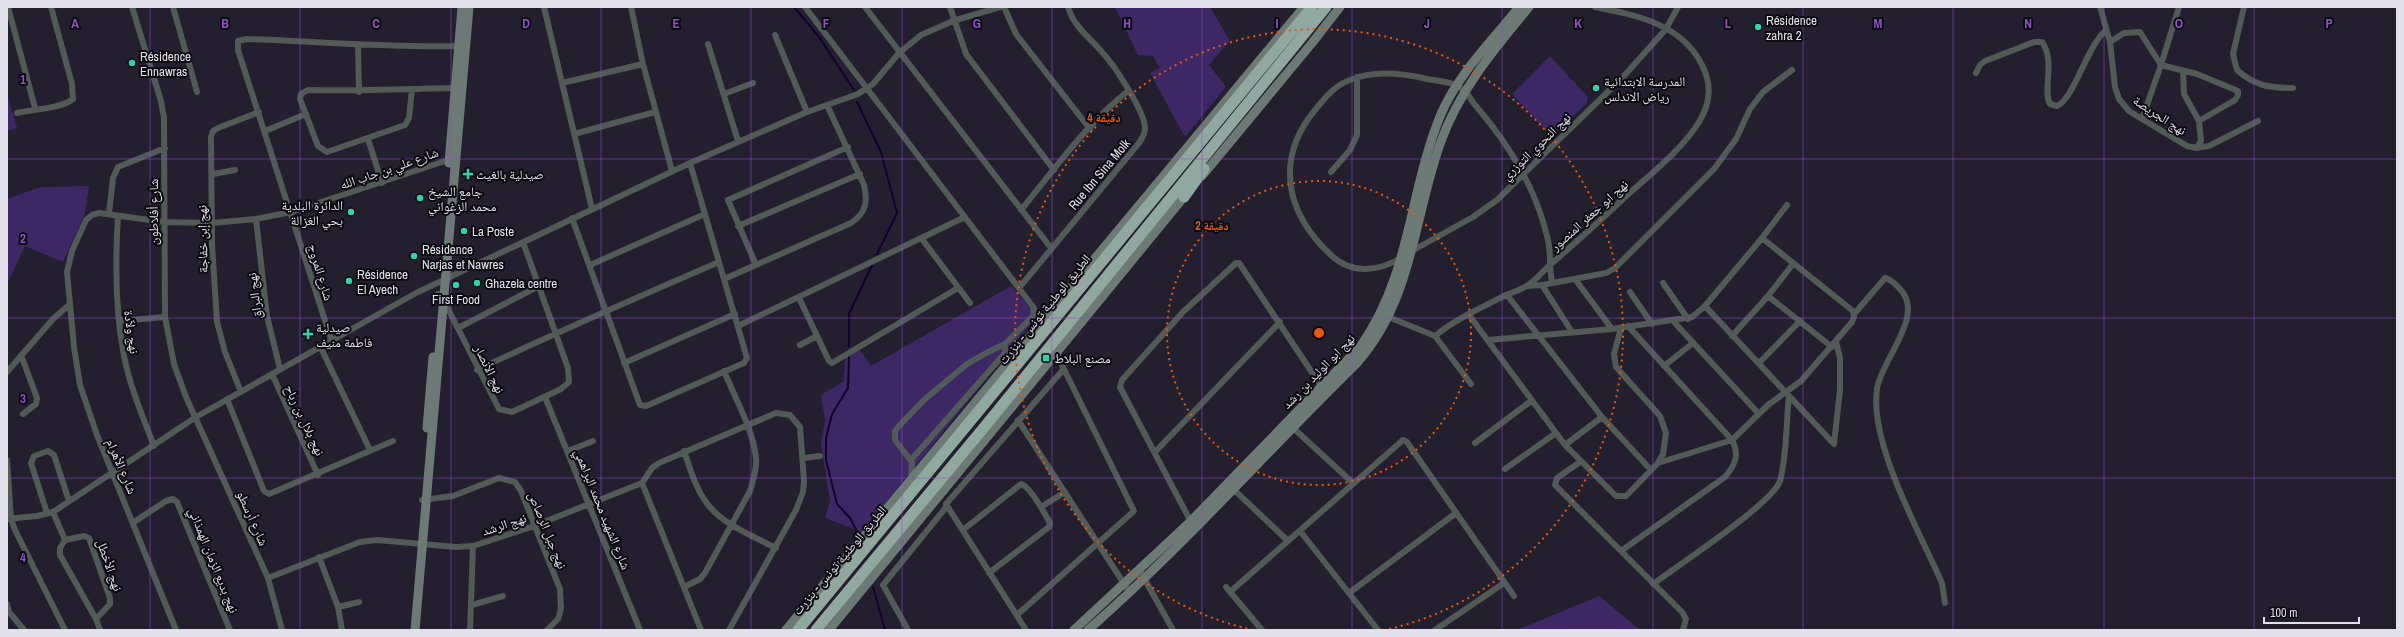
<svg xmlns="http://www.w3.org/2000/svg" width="2404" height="637" viewBox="0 0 2404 637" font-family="'Archivo Narrow','Noto Naskh Arabic',sans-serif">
<rect width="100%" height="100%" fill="#231f2e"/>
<path fill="#3d2765" d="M1115,7H1210L1230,41L1209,65L1226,87L1185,137L1150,73L1160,68L1153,56L1138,55Z
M1550,56L1587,96V103L1552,137L1512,94Z
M7,93L17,128L7,131Z
M89,186L85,213L63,262L25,246L7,284V199L40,187Z
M1011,286L1037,316L862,532L825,518L830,501L821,444L825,420L821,395L844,381L845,358L860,350L871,366Z
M1599,596L1640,630H1517Z"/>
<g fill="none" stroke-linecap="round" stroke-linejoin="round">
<path stroke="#13002d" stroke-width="2" d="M794,7L819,37L854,90
M857,102L881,152L897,213L877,254
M849,346V314L872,265
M849,357L848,388L832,414L826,438V460L837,504L850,518L859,535
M873,587L885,630"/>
<path stroke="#515a57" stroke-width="6" d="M8,7L35,108
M132,7L161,101L164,118L165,317L174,364L186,397L268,578L282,630
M173,7L197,92
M544,7L592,209
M631,7L643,64L672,171
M805,7L1034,308L1033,316L1005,344L988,352L967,364L925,399L899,426L895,431V440L912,462L911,479
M865,7L1051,248
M950,7L966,54L1054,170
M1004,7L1016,34L1090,129
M2100,7L2110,42L2115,87L2119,99L2129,111L2142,119L2187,146L2196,148L2201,141L2199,121L2235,100L2238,95V91L2197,74L2161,65L2179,7
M2244,7L2233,54L2237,70C2255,86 2270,88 2293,88
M775,35L807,112
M2110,42L2124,33L2140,32L2161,65L2142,119
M708,44L738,141
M358,45L359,92
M2183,71L2184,94L2199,121
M1976,73L1980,65L1985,61L2034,42H2042C2056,61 2042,89 2050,104L2057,106C2074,99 2087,46 2106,30
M562,83L643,64
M412,89L409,118L405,125L327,152L318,146L300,99L301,94L308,90C357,91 405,89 454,88
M724,94L753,83
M17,113C33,109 60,109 73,99L72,84L51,7
M265,131L306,114
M574,134L655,112
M368,139L382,183
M2196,148L2209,146L2258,121
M1331,172L1350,150L1357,135V77
M213,174L235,170
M1021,210C1053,171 1088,122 1128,91
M109,213L113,178L118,167L165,148
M118,216C115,263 115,310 124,356C130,387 143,417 154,446
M572,218L640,405L646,406L744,363L747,358L690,163
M256,219L267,316L280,369
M738,226L860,174
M1762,238L1787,205
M922,239L970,303
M1410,252L1473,217L1497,200L1623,77L1666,29L1678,7
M1401,258C1379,271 1353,275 1332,256C1286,214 1274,160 1315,110C1325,98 1335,85 1350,80C1374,70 1402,73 1427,79C1439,81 1456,82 1465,91C1469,95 1472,102 1476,106C1510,146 1536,188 1548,240C1551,254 1549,267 1552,282
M590,265L705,214
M756,265L728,200L848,147
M724,279L851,223C866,213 868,202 864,185L827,105
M1575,279L1612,329
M1663,283L1688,319
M1542,285L1606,273L1615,268L1714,169L1736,139L1750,109L1763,92L1792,70
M1527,286L1542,285L1572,332
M1019,288L1139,143C1142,138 1146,133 1145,126C1142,108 1115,66 1102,52C1089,37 1074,27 1068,7
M1630,292L1652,324
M438,294L443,299L499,409L512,412L561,389L569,382L568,368L523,242
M1507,295L1602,417L1651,470
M1768,296L1793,264
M799,298L829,361L832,363L958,288
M1705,306L1834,444L1840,390V358L1836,342
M1855,313L1885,278C1891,279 1895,284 1899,288C1927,314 1881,360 1877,389C1869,443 1920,533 1942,583L1945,603
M1469,315L1565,445L1616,496H1626L1658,463L1663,454L1666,433L1660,416L1616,367L1614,354L1621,328
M1386,316L1435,336C1455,319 1483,307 1506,295C1513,292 1521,290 1528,285C1536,280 1543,271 1550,265C1575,243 1600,221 1624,198C1648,176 1682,150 1699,122C1710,104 1712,84 1702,65C1682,24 1636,15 1595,7
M119,321L165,317
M1674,322L1759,414
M738,326L965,217
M458,328L539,286
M1435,336L1471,384
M1732,336L1768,296L1832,347
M331,339L238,50V41L247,39C318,41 387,48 458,46
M1488,340L1612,329L1692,317L1705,306L1762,238L1853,311L1854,317L1852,322L1801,381L1768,405L1732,440L1658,463
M800,345L817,336
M320,346L370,450
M21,355L37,398L36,404L23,414
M624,363L735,314
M1759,363L1800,321
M1664,366L1693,343
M477,370C557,332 638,297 719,262
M7,372L53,319L69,305
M272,374L318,475
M241,392L225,352L217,322L212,244L211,137L213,131L218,128L259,112
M545,397L640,630
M227,399L264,491L269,494L393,441
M1018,420L1130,593
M1291,426L1353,483
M1475,443L1531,401
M1565,445L1602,417
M568,451L593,441
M684,451C690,468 695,487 706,502C721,524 753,536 776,548
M1155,452L1280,322
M803,458L820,456
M7,460L11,519L15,530L65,630
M911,460L1005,353V344
M1580,462L1557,478L1555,485L1682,612L1686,619L1683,630
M1505,469L1556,433
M642,483L701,630
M1231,487L1288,541
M422,500L453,496L499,478L515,482L521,491L560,589L561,609L558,619L547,630
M1041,507L1065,492
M53,512L65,540L60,548V555L96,619L100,630
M47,513L31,463L34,456L48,451L54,455L69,501
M7,519L37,516L53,512L196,417L416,293L690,163L807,112L858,94L873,84L899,53L921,35L953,21L1000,7
M134,522L166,501L173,499L177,502L230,630
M1192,524L1120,387L1122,380L1183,312L1236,263H1239L1323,389
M963,530L1021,484C1030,486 1045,514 1050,523L1049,527L989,573
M1300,531L1378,630
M65,540L84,536L89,538L110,598V604L96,619
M1621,551L1725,477C1735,465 1740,455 1732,440L1628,326
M319,557L338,607L342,630
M1140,571L1173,630
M268,578L360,542L377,540L456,547L473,546L534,526L642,483L652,468L659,463L776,413L790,415L800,427L804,481L803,492L796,510L729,630
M1653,584C1676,567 1773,503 1780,481C1787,455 1786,423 1789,396
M684,587L700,579L705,573L750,491C753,481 757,470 756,458C753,429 735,398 724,371
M1226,587L1262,630
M1230,592L1403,440L1407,442L1514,596
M1349,593L1456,513
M7,604L9,612L24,630
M472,605L503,596
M338,607L359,602
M1017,615L1134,511L1056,353
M176,630L97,435L80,385L74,347L67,272L72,251L86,220L92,215L99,213L164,222L212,223L256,219L291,212L451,159
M470,630L473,546
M908,630L883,585L947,506
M1026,630L946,504L1063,370
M1435,630L1504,583"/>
<path stroke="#6b7a74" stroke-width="9" d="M449,163L462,7
M1202,176L1312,43L1340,7
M427,428L433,357
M415,630L469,7
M786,630L1304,7
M829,630L1188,192
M1074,630L1190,522L1360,347C1412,273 1408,194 1441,114C1458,74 1492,41 1519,7
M1088,630C1183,547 1266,452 1357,363C1413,299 1413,221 1440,144C1458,92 1494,49 1529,7"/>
<path stroke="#91a8a0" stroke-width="11" d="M1184,197L1204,169
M798,630L1312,7
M816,630L986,425L1326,7"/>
</g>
<path fill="none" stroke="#9050c8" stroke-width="1" stroke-opacity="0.55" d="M150,7V630M300,7V630M451,7V630M601,7V630M751,7V630M902,7V630M1052,7V630M1202,7V630M1352,7V630M1502,7V630M1653,7V630M1803,7V630M1953,7V630M2104,7V630M2254,7V630M7,159H2397M7,318H2397M7,478H2397"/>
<g fill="none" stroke="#e8590c" stroke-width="2" stroke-dasharray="2 4">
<circle cx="1319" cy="333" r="152"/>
<path d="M1253 630A304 304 0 1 1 1385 630"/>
</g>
<g fill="#2bd5ac" stroke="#0c0a11" stroke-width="1.5">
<circle cx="1758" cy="27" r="4"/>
<circle cx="132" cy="63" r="4"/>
<circle cx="1596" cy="88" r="4"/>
<path d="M466 168h4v4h4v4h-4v4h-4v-4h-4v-4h4z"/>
<circle cx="420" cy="198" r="4"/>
<circle cx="351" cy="212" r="4"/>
<circle cx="464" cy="231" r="4"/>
<circle cx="414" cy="256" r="4"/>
<circle cx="349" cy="281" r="4"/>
<circle cx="477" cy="283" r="4"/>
<circle cx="456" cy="285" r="4"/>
<path d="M306 328h4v4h4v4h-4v4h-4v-4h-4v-4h4z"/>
<rect x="1042" y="354" width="8" height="8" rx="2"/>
</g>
<g text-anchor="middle" stroke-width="4" stroke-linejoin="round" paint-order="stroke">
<g font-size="13" fill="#e2e0ea" stroke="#0c0a11" text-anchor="start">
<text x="1766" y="25">Résidence<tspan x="1766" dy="15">zahra 2</tspan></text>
<text x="140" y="61">Résidence<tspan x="140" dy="15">Ennawras</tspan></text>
<text x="1604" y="86">المدرسة الابتدائية<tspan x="1604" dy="15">رياض الاندلس</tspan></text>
<text x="476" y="179">صيدلية بالغيث</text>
<text x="428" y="196">جامع الشيخ<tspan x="428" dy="15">محمد الزغواني</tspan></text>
<text x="343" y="210" text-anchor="end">الدائرة البلدية<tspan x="343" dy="15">بحي الغزالة</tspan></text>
<text x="472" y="236">La Poste</text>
<text x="422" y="254">Résidence<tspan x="422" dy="15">Narjas et Nawres</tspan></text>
<text x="357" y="279">Résidence<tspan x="357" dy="15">El Ayech</tspan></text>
<text x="485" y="288">Ghazela centre</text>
<text x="456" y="304" text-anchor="middle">First Food</text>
<text x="316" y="332">صيدلية<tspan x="316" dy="15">فاطمة منيف</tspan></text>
<text x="1054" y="363">مصنع البلاط</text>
</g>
<g font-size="13" fill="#e2e0ea" stroke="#0c0a11">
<text transform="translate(2160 115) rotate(33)" y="5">نهج الجريصة</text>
<text transform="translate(1536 146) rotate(-44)" y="5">نهج النحوي التوزري</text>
<text transform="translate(389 168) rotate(-19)" y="5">شارع علي بن جاب الله</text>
<text transform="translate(1099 174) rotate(-50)" y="5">Rue Ibn Sina Molk</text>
<text transform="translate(153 212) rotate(-90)" y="5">شارع أفلاطون</text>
<text transform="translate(1589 215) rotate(-42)" y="5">نهج ابو جعفر المنصور</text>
<text transform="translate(202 239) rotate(-91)" y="5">نهج إبن خفاجة</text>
<text transform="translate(321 272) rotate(73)" y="5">شارع المروج</text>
<text transform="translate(254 296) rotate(-97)" y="5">نهج البراق</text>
<text transform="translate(1044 309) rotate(-51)" y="5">الطريق الوطنية تونس - بنزرت</text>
<text transform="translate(132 332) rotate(82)" y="5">نهج ولاّدة</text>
<text transform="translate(490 369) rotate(64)" y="5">نهج الأنصار</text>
<text transform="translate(1318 371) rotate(-46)" y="5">نهج ابو الوليد بن رشد</text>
<text transform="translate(305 420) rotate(65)" y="5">نهج بلال بن رباح</text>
<text transform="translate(122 466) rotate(67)" y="5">شارع الأهرام</text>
<text transform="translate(603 509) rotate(68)" y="5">شارع الشهيد محمد البراهمي</text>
<text transform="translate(253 518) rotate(66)" y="5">شارع أرسطو</text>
<text transform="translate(504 524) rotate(-18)" y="5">نهج الرشد</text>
<text transform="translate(548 530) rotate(68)" y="5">نهج جبل الرصاص</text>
<text transform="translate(214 560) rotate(68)" y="5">نهج بديع الزمان الهمذاني</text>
<text transform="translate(839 560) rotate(-50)" y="5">الطريق الوطنية تونس - بنزرت</text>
<text transform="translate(110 565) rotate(71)" y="5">نهج الأخطل</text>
</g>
</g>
<g font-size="13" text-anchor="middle" font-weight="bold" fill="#9050c8" stroke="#0c0a11" stroke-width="4" stroke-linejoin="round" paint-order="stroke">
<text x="75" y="28">A</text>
<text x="225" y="28">B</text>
<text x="376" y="28">C</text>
<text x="526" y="28">D</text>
<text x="676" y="28">E</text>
<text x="826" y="28">F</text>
<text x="977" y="28">G</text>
<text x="1127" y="28">H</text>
<text x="1277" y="28">I</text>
<text x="1427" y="28">J</text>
<text x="1578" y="28">K</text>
<text x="1728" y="28">L</text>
<text x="1878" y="28">M</text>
<text x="2028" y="28">N</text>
<text x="2179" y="28">O</text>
<text x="2329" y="28">P</text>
<text x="23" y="84">1</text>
<text x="23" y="243">2</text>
<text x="23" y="403">3</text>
<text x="23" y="562">4</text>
</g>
<circle cx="1319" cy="333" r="6" fill="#e8590c" stroke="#0c0a11" stroke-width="2"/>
<g font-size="12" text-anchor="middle" font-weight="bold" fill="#e8590c" stroke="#0c0a11" stroke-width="4" stroke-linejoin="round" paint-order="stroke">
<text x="1104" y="122">4 دقيقة</text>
<text x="1212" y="230">2 دقيقة</text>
</g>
<rect width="2404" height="637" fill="none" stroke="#e2e0ea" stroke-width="16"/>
<path d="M2264 617v6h95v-6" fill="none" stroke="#e2e0ea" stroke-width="2"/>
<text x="2270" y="617" font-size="12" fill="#e2e0ea" stroke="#0c0a11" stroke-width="3" paint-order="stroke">100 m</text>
</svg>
